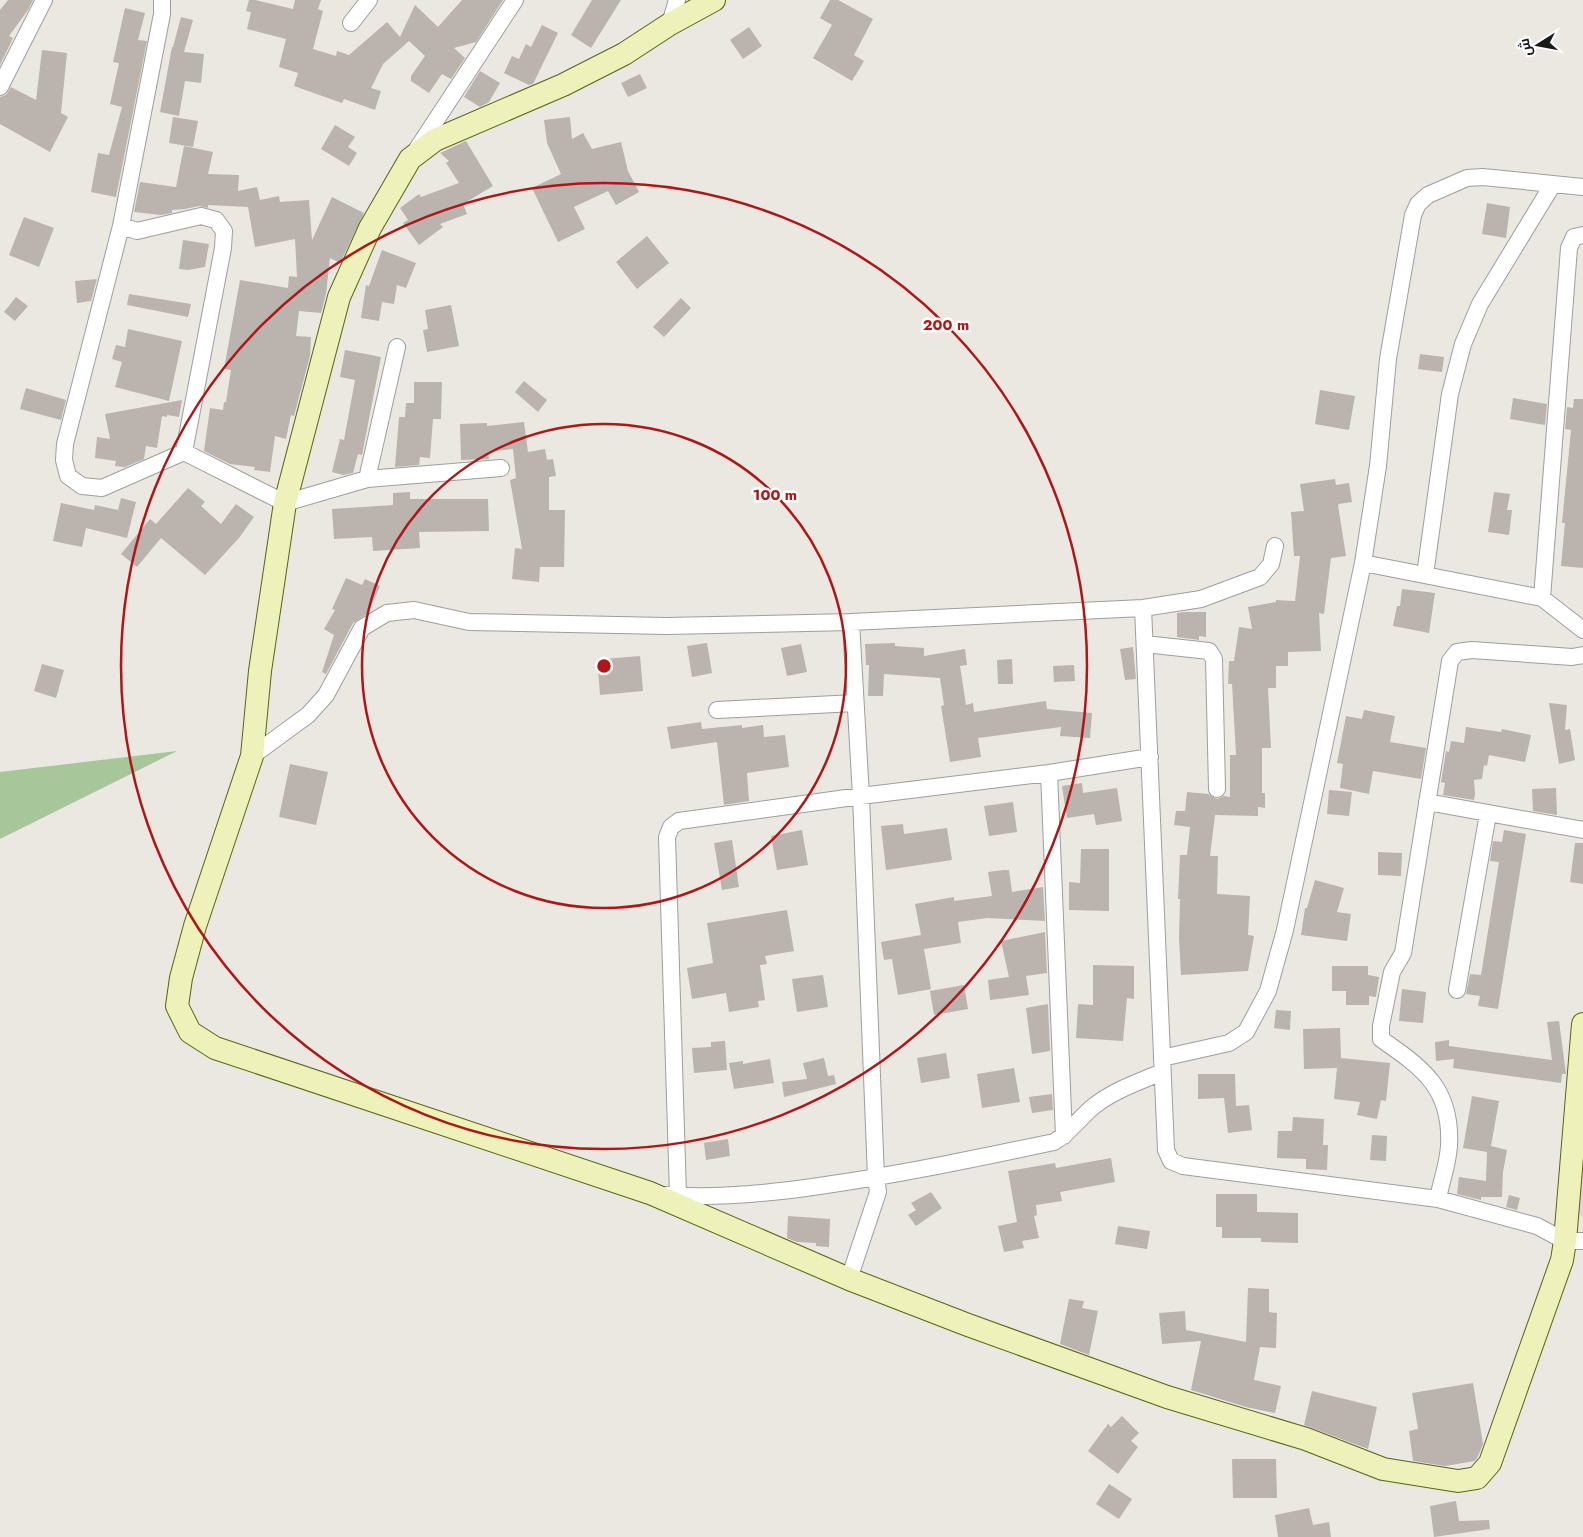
<svg xmlns="http://www.w3.org/2000/svg" width="1583" height="1537" viewBox="0 0 1583 1537" font-family="Jost,Cairo,sans-serif">
<rect width="100%" height="100%" fill="#ebe8e1"/>
<path fill="#e3d4e0" d="M1583,1122V1217L1575,1212Z"/>
<path fill="#a7c69a" d="M177,751L0,839V772Z"/>
<path fill="#bbb3ae" d="M8,0H33L28,10L9,36L13,38L0,65V10Z
M249,0H255L293,9L295,0H321L318,9L323,11L313,49L336,56L337,51L349,55L387,22L400,37L415,5L438,27L462,0H503L476,42L454,48L465,58L451,79L442,74L429,93L411,81V76L425,56L409,41L383,64L371,88L381,91L375,110L344,99L342,103L294,86L298,73L279,67L286,39L247,29L251,12L246,11Z
M592,0H621L591,48L571,35Z
M830,0H838L873,19L854,55L864,61L852,81L813,58L832,25L820,18Z
M125,8L145,13L138,40L147,41L116,197L91,192L98,153L109,155L122,107L110,104L119,63L113,62Z
M181,17L193,20L184,52L204,54L201,83L185,81L179,116L160,112L172,47H173Z
M542,25L558,33L533,84L529,85L504,73L512,56L519,59L526,44L531,47Z
M749,27L762,46L743,59L730,40Z
M42,50L67,53L61,113L68,117L50,152L0,124V97L6,95L11,87L36,100Z
M480,71L500,83L489,102L480,107L464,97Z
M640,74L647,88L628,97L621,83Z
M173,117L198,121L193,147L169,143Z
M570,117L572,139L583,133L592,149L621,142L628,171L639,192L616,205L608,191L574,207L585,229L558,242L532,188L561,174L547,143L544,120Z
M335,125L355,137L348,147L357,153L349,166L321,149Z
M466,141L493,186L463,204L467,214L440,224L443,227L419,245L403,223L408,220L400,208L419,194L421,197L459,183L446,163L449,161L440,153Z
M184,146L213,152L208,174L239,175L238,191L257,187L260,200L279,196L280,202L309,200L312,240L332,197L364,213L340,263L330,258L326,294L321,313L299,311L296,336L311,337L310,356L294,416L291,415L286,439L275,436L270,472L254,470L255,467L230,464L204,451L210,408L223,410L224,402H226L231,370L224,369L240,280L288,288L289,276L297,277L295,239L255,247L248,207L208,205V208L199,206L185,209L172,210V213L161,215L134,212L140,182L176,187Z
M1487,203L1510,207L1506,238L1482,234Z
M24,217L54,228L39,267L9,255Z
M647,236L669,263L637,289L616,262Z
M183,240L209,244L205,267L188,270L179,269Z
M382,250L416,263L406,288L397,285L394,304L382,302L379,321L361,318L366,285L369,286Z
M97,279L91,301L77,303L75,281Z
M129,294L191,304L188,317L127,305Z
M16,297L28,306L15,321L4,312Z
M681,298L691,308L664,337L653,327Z
M451,305L459,346L427,352L423,330L428,329L425,310Z
M128,329L182,341L169,401L115,387L122,362L112,359L116,345L125,347Z
M345,350L381,357L362,455L358,454L353,473L343,475L332,472L340,439L344,440L355,380L340,377Z
M1420,354L1444,357L1442,372L1418,369Z
M524,381L547,400L538,412L515,392Z
M414,382H442L441,419H433L430,458L420,457L419,465L395,467L399,417H405L406,403H414Z
M26,388L66,400L61,420L20,409Z
M1320,390L1355,396L1349,430L1315,424Z
M1513,398L1547,404L1545,425L1510,419Z
M1574,399H1583V568L1561,566L1565,523H1562L1571,430L1565,429L1567,407L1573,408Z
M182,400L179,417L167,415V417L162,416L157,448L146,446L144,459L125,467L115,466L116,461L95,458L97,437L110,439L105,414Z
M524,422L528,452L545,449L547,460L553,459L556,476L549,477V510H565L564,567H540L539,582L512,579L515,548L522,549L510,480L516,478L513,449L488,452L489,459L461,460L460,424L487,423V426Z
M1335,479L1336,485L1349,483L1352,502L1339,504L1338,505L1346,556L1331,558L1324,614L1319,613L1321,651L1288,652V666H1276V688H1268L1271,748H1262V793H1265V808L1258,807V816L1215,815L1210,856H1218L1217,894L1250,896L1248,935L1254,936L1248,971L1181,975L1179,938L1180,899H1178L1180,855H1187L1190,827L1174,825L1176,811H1185L1187,792L1208,794L1217,799L1224,796L1230,797V755H1236L1232,684H1228L1229,661H1234L1239,627L1252,629L1248,607L1276,602V600L1295,601L1300,556H1294L1291,512L1304,511L1300,484Z
M188,488L205,502L201,506L221,524L236,504L254,517L239,538L205,575L161,538L137,567L121,554L150,519L156,524Z
M410,492V499H488L489,531L419,532L420,548L373,551L372,537L334,539L332,509L393,505V493Z
M1494,492L1510,494L1507,510H1512L1509,535L1488,532Z
M121,498L136,502L127,538L86,528L82,547L53,541L61,503L94,510L95,505L118,510Z
M346,578L362,585L365,579L380,586L368,613L353,623L326,674L322,672L334,635L324,629L335,610L332,609Z
M1402,589L1435,593L1429,633L1393,626L1397,606H1400Z
M1186,612H1206V637L1199,636V640L1177,637V613Z
M707,643L712,673L692,677L687,646Z
M895,643V646L924,648V656L965,649L967,665L960,666L966,705L973,703L974,712L1046,701L1047,709L1092,713L1090,738L1060,736L1061,727L978,738L981,757L950,762L941,706L944,705L940,678L884,674L883,696H868L869,665H866L865,644Z
M801,644L807,672L787,676L781,648Z
M1133,647L1136,679L1125,680L1120,649Z
M640,656L643,691L600,695L598,668L604,667V659Z
M1012,659L1013,684H998L997,660Z
M42,664L64,670L56,698L34,691Z
M1074,665L1075,681L1054,682L1053,666Z
M1549,703L1567,705L1565,730L1570,729L1575,760L1559,764Z
M1364,710L1395,716L1390,742L1426,748L1421,779L1373,771L1369,794L1340,788L1343,764L1337,763L1346,716L1362,719Z
M701,722L702,729L742,725V728L763,725L764,737L785,735L789,767L747,773L749,801L724,805L717,742L671,749L667,727Z
M1466,727L1501,732L1502,729L1531,735L1525,762L1489,755L1487,766L1484,765L1482,779L1474,780L1475,794L1474,800L1443,795L1445,783L1441,782L1446,751L1449,752L1451,741L1464,743Z
M290,764L328,772L316,825L279,817Z
M1082,783L1083,793L1117,788L1122,821L1096,825L1094,814L1067,818L1062,786Z
M1556,788L1557,815L1533,811L1532,789Z
M1329,790L1352,792L1349,816L1327,814Z
M1013,802L1017,832L989,836L984,806Z
M903,824L904,834L947,828L952,860L886,870L881,826Z
M802,830L808,865L777,870L771,836Z
M1504,830L1526,834L1498,1009L1478,1006L1480,996L1466,994L1470,974L1481,975L1499,862L1490,861L1493,841L1502,842Z
M732,840L739,887L722,890L714,843Z
M1575,843H1583V884L1570,882Z
M1081,849H1109V911L1069,910V882L1080,883Z
M1378,852L1402,853L1401,876L1378,875Z
M1003,870H1009L1012,892L1043,887L1045,921L987,918L958,922L961,943L924,949L931,989L898,995L892,959L884,960L881,942L921,935L915,904L954,897V901L992,896L988,872Z
M1315,880L1344,888L1337,912L1351,914L1347,941L1301,935L1305,908H1307Z
M787,910L794,951L765,956L767,964L760,965L765,1000L758,1001L759,1007L729,1012L726,993L692,999L687,968L713,963L707,923Z
M1045,932L1047,973L1026,976L1029,995L990,1000L988,980L1009,977L1001,941Z
M1093,965L1134,966V999L1127,998L1123,1041L1076,1038L1078,1004L1093,1005Z
M1332,966H1368V975L1379,977L1376,997L1369,996V1005H1346V991H1332Z
M823,975L828,1007L797,1012L792,979Z
M964,985L968,1009L934,1015L930,991Z
M1402,989L1426,992L1423,1023L1399,1021Z
M1048,1004L1050,1051L1032,1054L1026,1008Z
M1276,1010L1291,1011L1290,1030L1274,1028Z
M1559,1021L1566,1074H1562L1561,1083L1453,1068L1454,1059L1436,1061L1435,1042L1449,1040V1046L1552,1060L1547,1022Z
M1340,1028L1341,1058L1390,1063L1386,1101L1381,1100L1377,1119L1357,1115L1360,1102L1334,1099L1337,1068L1304,1069L1303,1029Z
M725,1041L727,1070L694,1073L692,1048L711,1047V1042Z
M946,1053L950,1078L921,1083L917,1058Z
M824,1058L828,1076L834,1075L836,1084L784,1097L782,1082L807,1079L803,1063Z
M770,1059L774,1083L734,1089L729,1063L743,1061V1064Z
M1014,1068L1020,1102L982,1108L977,1074Z
M1198,1074H1235L1236,1106L1249,1105L1252,1130L1228,1133L1224,1098L1198,1099Z
M1052,1094L1053,1110L1032,1113L1029,1097Z
M1472,1096L1499,1101L1491,1146L1507,1150L1503,1172L1502,1197H1481V1200L1457,1194L1459,1177L1486,1181L1487,1152L1463,1148Z
M1293,1117L1324,1119L1323,1145H1328L1327,1170L1306,1169V1159L1277,1158L1278,1131H1292Z
M1372,1135L1387,1136L1386,1161L1370,1160Z
M728,1139L730,1156L706,1160L704,1143Z
M1111,1158L1115,1182L1060,1192L1062,1201L1036,1205L1037,1215L1034,1216L1039,1238L1022,1241L1024,1248L1004,1252L998,1226L1017,1222L1008,1171L1055,1163L1056,1168Z
M931,1192L942,1208L916,1226L908,1215L916,1210L911,1203Z
M1216,1194H1257V1212L1298,1213V1243L1261,1242V1238H1222V1227H1216Z
M1509,1195L1520,1198L1517,1210L1506,1207Z
M788,1216L830,1219L829,1247L816,1246V1243L797,1242L787,1238Z
M1118,1226L1150,1231L1147,1249L1115,1244Z
M1248,1288L1269,1289V1312L1277,1313L1276,1348L1260,1347L1254,1380L1281,1386L1275,1413L1246,1407L1191,1390L1201,1341L1162,1344L1159,1313L1185,1311L1186,1330L1246,1342Z
M1069,1299L1084,1301L1082,1308L1098,1311L1089,1355L1060,1344Z
M1473,1383L1483,1444L1478,1456L1475,1461L1445,1466L1413,1461L1409,1431L1418,1429L1412,1393Z
M1312,1391L1377,1407L1368,1449L1304,1425Z
M1122,1416L1139,1433L1131,1441L1138,1447L1118,1474L1088,1451L1108,1424L1111,1427Z
M1232,1459H1276L1277,1498H1233Z
M1109,1484L1132,1499L1119,1519L1096,1504Z
M1456,1501L1459,1521L1489,1520L1490,1529L1434,1537L1430,1506Z
M1309,1508L1313,1525L1329,1522L1331,1537H1278L1275,1515Z"/>
<g fill="none" stroke-linecap="round" stroke-linejoin="round">
<g stroke="#9e9e9e" stroke-width="18">
<path id="street" d="M162,0V14L121,226L137,231L201,216L216,220L224,231L223,248L184,452
M351,23L369,0
M670,24L677,0
M0,87L44,0
M417,149L515,0
M121,226L65,444L64,460L68,476L82,486L102,488L184,452L285,503L367,479L501,468
M367,479L397,347
M1363,563L1542,598L1583,630
M1425,575L1450,394L1463,344L1480,304L1553,184
M1542,598L1569,248L1574,237L1583,235
M1143,608L1166,1150L1171,1161L1183,1166L1438,1199L1537,1226L1565,1241H1583
M1145,644L1209,651L1214,659L1217,789
M717,710L855,703
M252,756L308,715L326,695L362,628L387,613L414,610L469,622L666,626L851,622L1143,608L1201,599L1260,577L1271,564L1275,546
M1049,773L1064,1136
M1427,802L1583,830
M1457,990L1488,814
M1162,1058L1229,1043L1246,1032L1268,991L1285,930L1363,563L1378,466L1388,359L1413,215L1418,204L1428,195L1467,178L1483,177L1583,187
M667,1195C720,1199 774,1193 826,1185C902,1174 978,1158 1054,1142C1070,1133 1079,1118 1094,1106C1114,1090 1139,1082 1162,1072
M678,1195L667,837L671,827L679,821L861,796L1049,773L1150,757
M1438,1199C1441,1182 1448,1164 1449,1146C1452,1089 1424,1069 1381,1039V1026L1392,972L1403,953L1450,661L1457,652L1472,650L1572,657L1583,655
M849,1279L878,1192L876,1178L861,796L851,622"/>
</g>
<g stroke="#5a6310" stroke-width="24">
<path id="secondary" d="M714,0L670,24L624,54L563,85L435,140L410,159L370,228L339,297L285,503L260,671L252,756L195,926L181,978L177,1006L190,1032L215,1048L650,1193L849,1279L968,1325L1167,1397L1306,1439L1383,1469L1458,1481L1477,1478L1490,1463L1562,1260L1565,1241L1583,1024"/>
</g>
<use href="#street" stroke="#fff" stroke-width="16"/>
<use href="#secondary" stroke="#eef1b9" stroke-width="22"/>
</g>
<g fill="none" stroke="#af1617" stroke-width="2.5">
<circle cx="604" cy="666" r="242"/>
<circle cx="604" cy="666" r="483"/>
</g>
<circle cx="604" cy="666" r="8" fill="#af1617" stroke="#fff" stroke-width="2.5"/>
<g font-size="15" text-anchor="middle" font-weight="bold" fill="#af1617" stroke="#fff" stroke-width="5" stroke-linejoin="round" paint-order="stroke">
<text x="946" y="330">200 m</text>
<text x="775" y="500">100 m</text>
</g>
<g transform="translate(1538 45) rotate(259)" stroke="#ffffff" stroke-width="4" paint-order="stroke">
<path d="M0-4L9 19L0 12L-9 19Z" fill="#1a1a1a"/>
<text y="-8" font-size="14" font-weight="bold" text-anchor="middle" fill="#1a1a1a">ش</text>
</g>
</svg>
